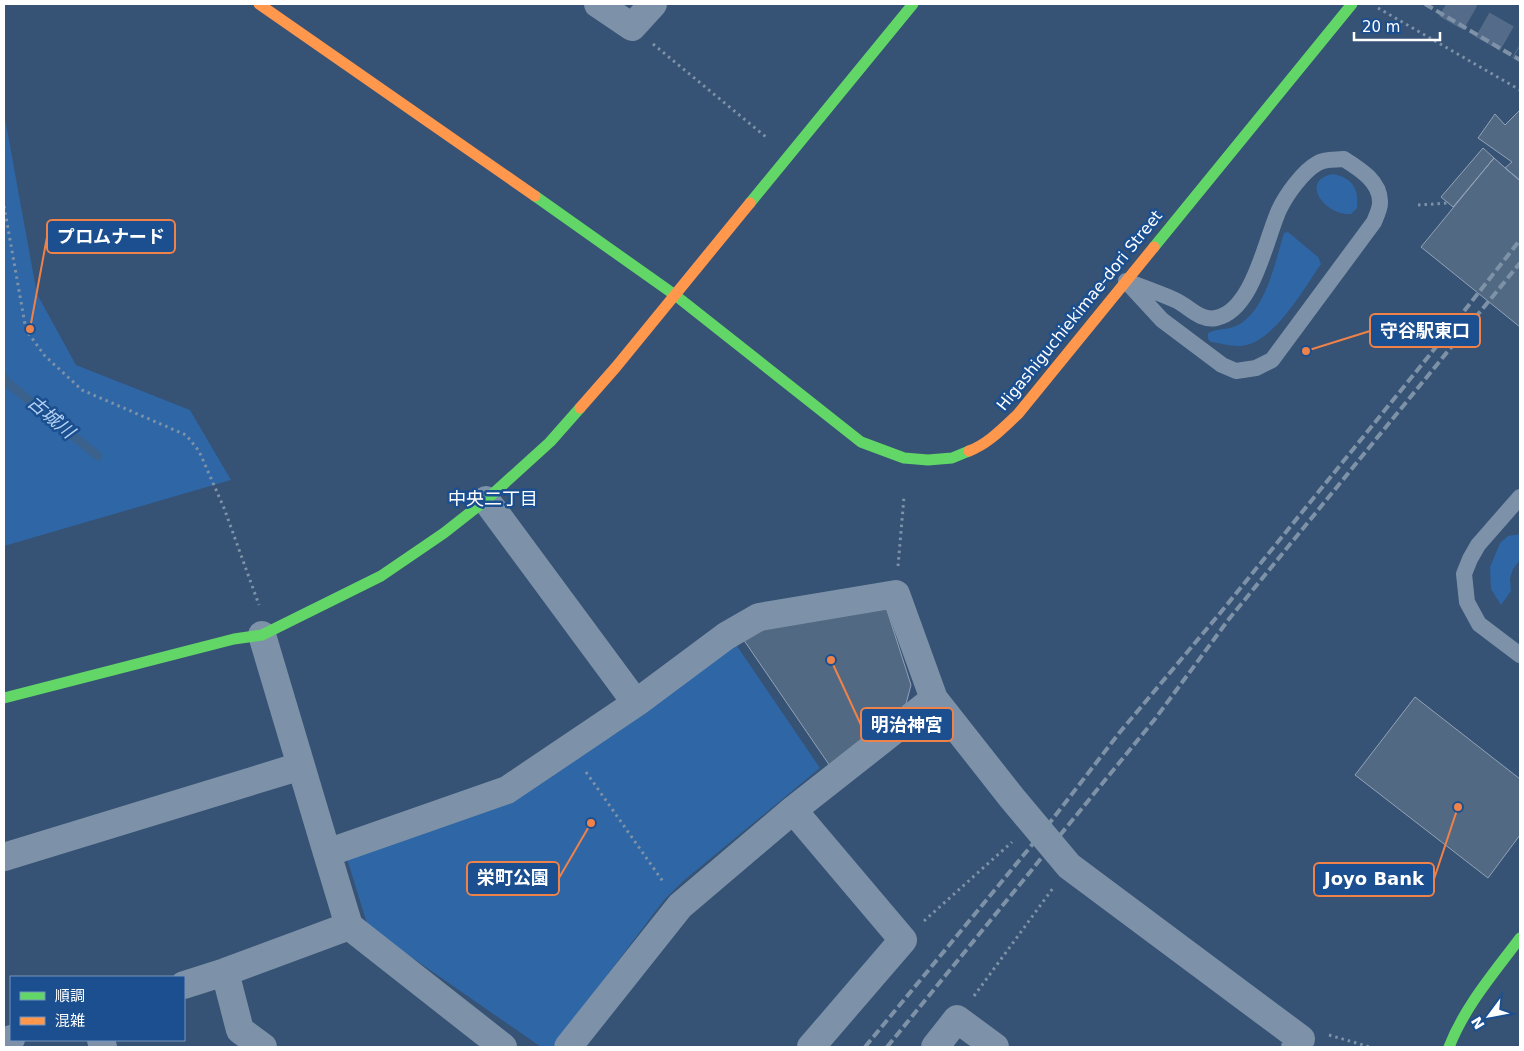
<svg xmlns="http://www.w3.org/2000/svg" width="1524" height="1051" viewBox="0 0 1524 1051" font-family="'DejaVu Sans','Noto Sans JP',sans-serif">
<rect width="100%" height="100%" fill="#365274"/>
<path fill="#2f66a5" d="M4,113L37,294L76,365L190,410L231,480L4,546Z
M1333,174C1353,178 1359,189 1357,208L1351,214C1326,216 1298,181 1333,174Z
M1288,232L1318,257L1321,264C1304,288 1272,347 1238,346C1229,346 1220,343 1211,342L1208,339V333C1218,328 1229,330 1238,325C1267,309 1275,261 1284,233Z
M1520,534V560L1513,569L1510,578L1511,591L1501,605L1491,589L1490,567L1500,543L1508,536Z
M735,643L820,768L682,882L664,900L553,1047H541L368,927L345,852L511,794Z"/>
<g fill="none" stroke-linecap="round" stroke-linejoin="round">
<path stroke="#3b618d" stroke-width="9" d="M4,378V380L98,456"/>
</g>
<path fill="#526984" stroke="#92a2b6" d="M1520,110V180L1505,168L1512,162L1478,138L1495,114L1505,125Z
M1483,148L1494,158L1453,207L1441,197Z
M1494,158L1520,181V327L1421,247Z
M867,601L887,610L911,685L906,704L830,766L741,636Z
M1415,697L1520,779V835L1488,878L1355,775Z"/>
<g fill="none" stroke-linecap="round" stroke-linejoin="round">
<path stroke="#546c89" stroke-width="28" stroke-dasharray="28 14" stroke-linecap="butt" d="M1446,4L1520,46"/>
<path stroke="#7d92a8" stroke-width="3" stroke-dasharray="2.5 4" stroke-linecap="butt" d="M1378,8L1520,90
M653,44L766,137
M1418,205L1448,203
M4,206L26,330L45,356L82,390L186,435L199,451L224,508L259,605
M898,566L904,497
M586,772L664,883
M924,921L1012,842
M974,996L1053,888
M1329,1035L1370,1047"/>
<path stroke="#7d92a8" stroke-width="16" d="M1344,159C1360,169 1381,182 1380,203C1380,209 1376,217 1374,222L1272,360L1256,368L1236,371L1222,365L1162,320L1126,281C1142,287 1159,293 1175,300C1189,306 1199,321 1216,318C1253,311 1266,238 1279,210C1286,195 1303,171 1318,163C1324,159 1336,160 1344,159Z
M1520,497L1478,545L1470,559L1464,574L1467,602L1479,624L1520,655"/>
<path stroke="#7d92a8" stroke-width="28" d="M598,4L632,27L653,4
M486,500L636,703
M262,635L327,853
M793,810L903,940L811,1047
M4,857L301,766
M225,972L240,1030L263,1047
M184,985L225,972L349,926
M101,1040L103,1047
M4,1042L11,1039
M503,1047L349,926L327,853L507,790L636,703L726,636L759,617L896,594L934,699
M568,1047L680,906L793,810L934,699L1012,798L1069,866L1301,1039L1295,1047
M935,1047L957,1019L995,1047"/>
<path stroke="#63d668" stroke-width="11" d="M535,196L675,295L861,442L904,458L928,460L952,458L969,451
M750,203L913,4
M1154,247L1352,4
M4,698L234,639L262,635L381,576L444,533L486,500L550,442L580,408
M1449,1047C1465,1006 1494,973 1520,938"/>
<path stroke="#ff974d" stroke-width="11" d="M259,4L535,196
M580,408L616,367L750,203
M969,451C988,444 1003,428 1018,414L1154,247"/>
<path stroke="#7e92a7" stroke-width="4" stroke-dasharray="9 4" stroke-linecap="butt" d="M1425,4L1520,60
M865,1047L1041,834L1120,732L1221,612L1428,357L1520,240
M887,1047L1155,719L1229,619L1520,263"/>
</g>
<g text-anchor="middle" stroke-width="5" stroke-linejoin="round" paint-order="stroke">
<g font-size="16" fill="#fff" stroke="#1b4f8f">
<text transform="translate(1079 310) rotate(-51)" y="6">Higashiguchiekimae-dori Street</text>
</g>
<g font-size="18" font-style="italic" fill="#b5d3f5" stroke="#1b4f8f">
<text transform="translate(51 417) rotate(40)" y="6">古城川</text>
</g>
<g font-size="18" fill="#fff" stroke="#1b4f8f">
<text x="493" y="505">中央二丁目</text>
</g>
</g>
<path fill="none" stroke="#ee8249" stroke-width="2" d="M30 329L47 237M1306 351L1370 331M831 660L861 725M591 823L559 878M1458 807L1434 879"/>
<g fill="#ee8249" stroke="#1b4f8f" stroke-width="2">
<circle cx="30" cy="329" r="5"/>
<circle cx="1306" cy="351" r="5"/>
<circle cx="831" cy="660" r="5"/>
<circle cx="591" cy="823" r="5"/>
<circle cx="1458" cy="807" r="5"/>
</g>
<g fill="#1b4f8f" stroke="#ee8249" stroke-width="2">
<rect x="47" y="220" width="128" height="33" rx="5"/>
<rect x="1370" y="314" width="110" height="33" rx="5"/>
<rect x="861" y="708" width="92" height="33" rx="5"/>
<rect x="467" y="862" width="92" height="33" rx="5"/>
<rect x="1314" y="863" width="120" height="33" rx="5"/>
</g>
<g font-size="18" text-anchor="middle" font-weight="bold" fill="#fff">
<text x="111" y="243">プロムナード</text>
<text x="1425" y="337">守谷駅東口</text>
<text x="907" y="731">明治神宮</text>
<text x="513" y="884">栄町公園</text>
<text x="1374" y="885">Joyo Bank</text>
</g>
<rect width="1524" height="1051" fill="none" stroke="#ffffff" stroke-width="10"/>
<rect x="10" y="976" width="175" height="65" fill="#1b4f8f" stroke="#7695bc"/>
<rect x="20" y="992" width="25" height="8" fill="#63d668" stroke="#7695bc"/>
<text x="55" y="1001" font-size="15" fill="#ffffff">順調</text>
<rect x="20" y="1017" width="25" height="8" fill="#ff974d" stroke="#7695bc"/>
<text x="55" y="1026" font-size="15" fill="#ffffff">混雑</text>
<g transform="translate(1489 1016) rotate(238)" stroke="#1b4f8f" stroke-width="4" paint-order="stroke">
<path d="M0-4L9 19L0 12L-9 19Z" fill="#ffffff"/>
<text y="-8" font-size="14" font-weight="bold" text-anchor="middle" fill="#ffffff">N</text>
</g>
<path d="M1354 32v8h86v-8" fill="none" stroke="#ffffff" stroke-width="2.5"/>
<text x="1362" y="32" font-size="15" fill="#ffffff" stroke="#1b4f8f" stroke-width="4" paint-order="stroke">20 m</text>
</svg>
